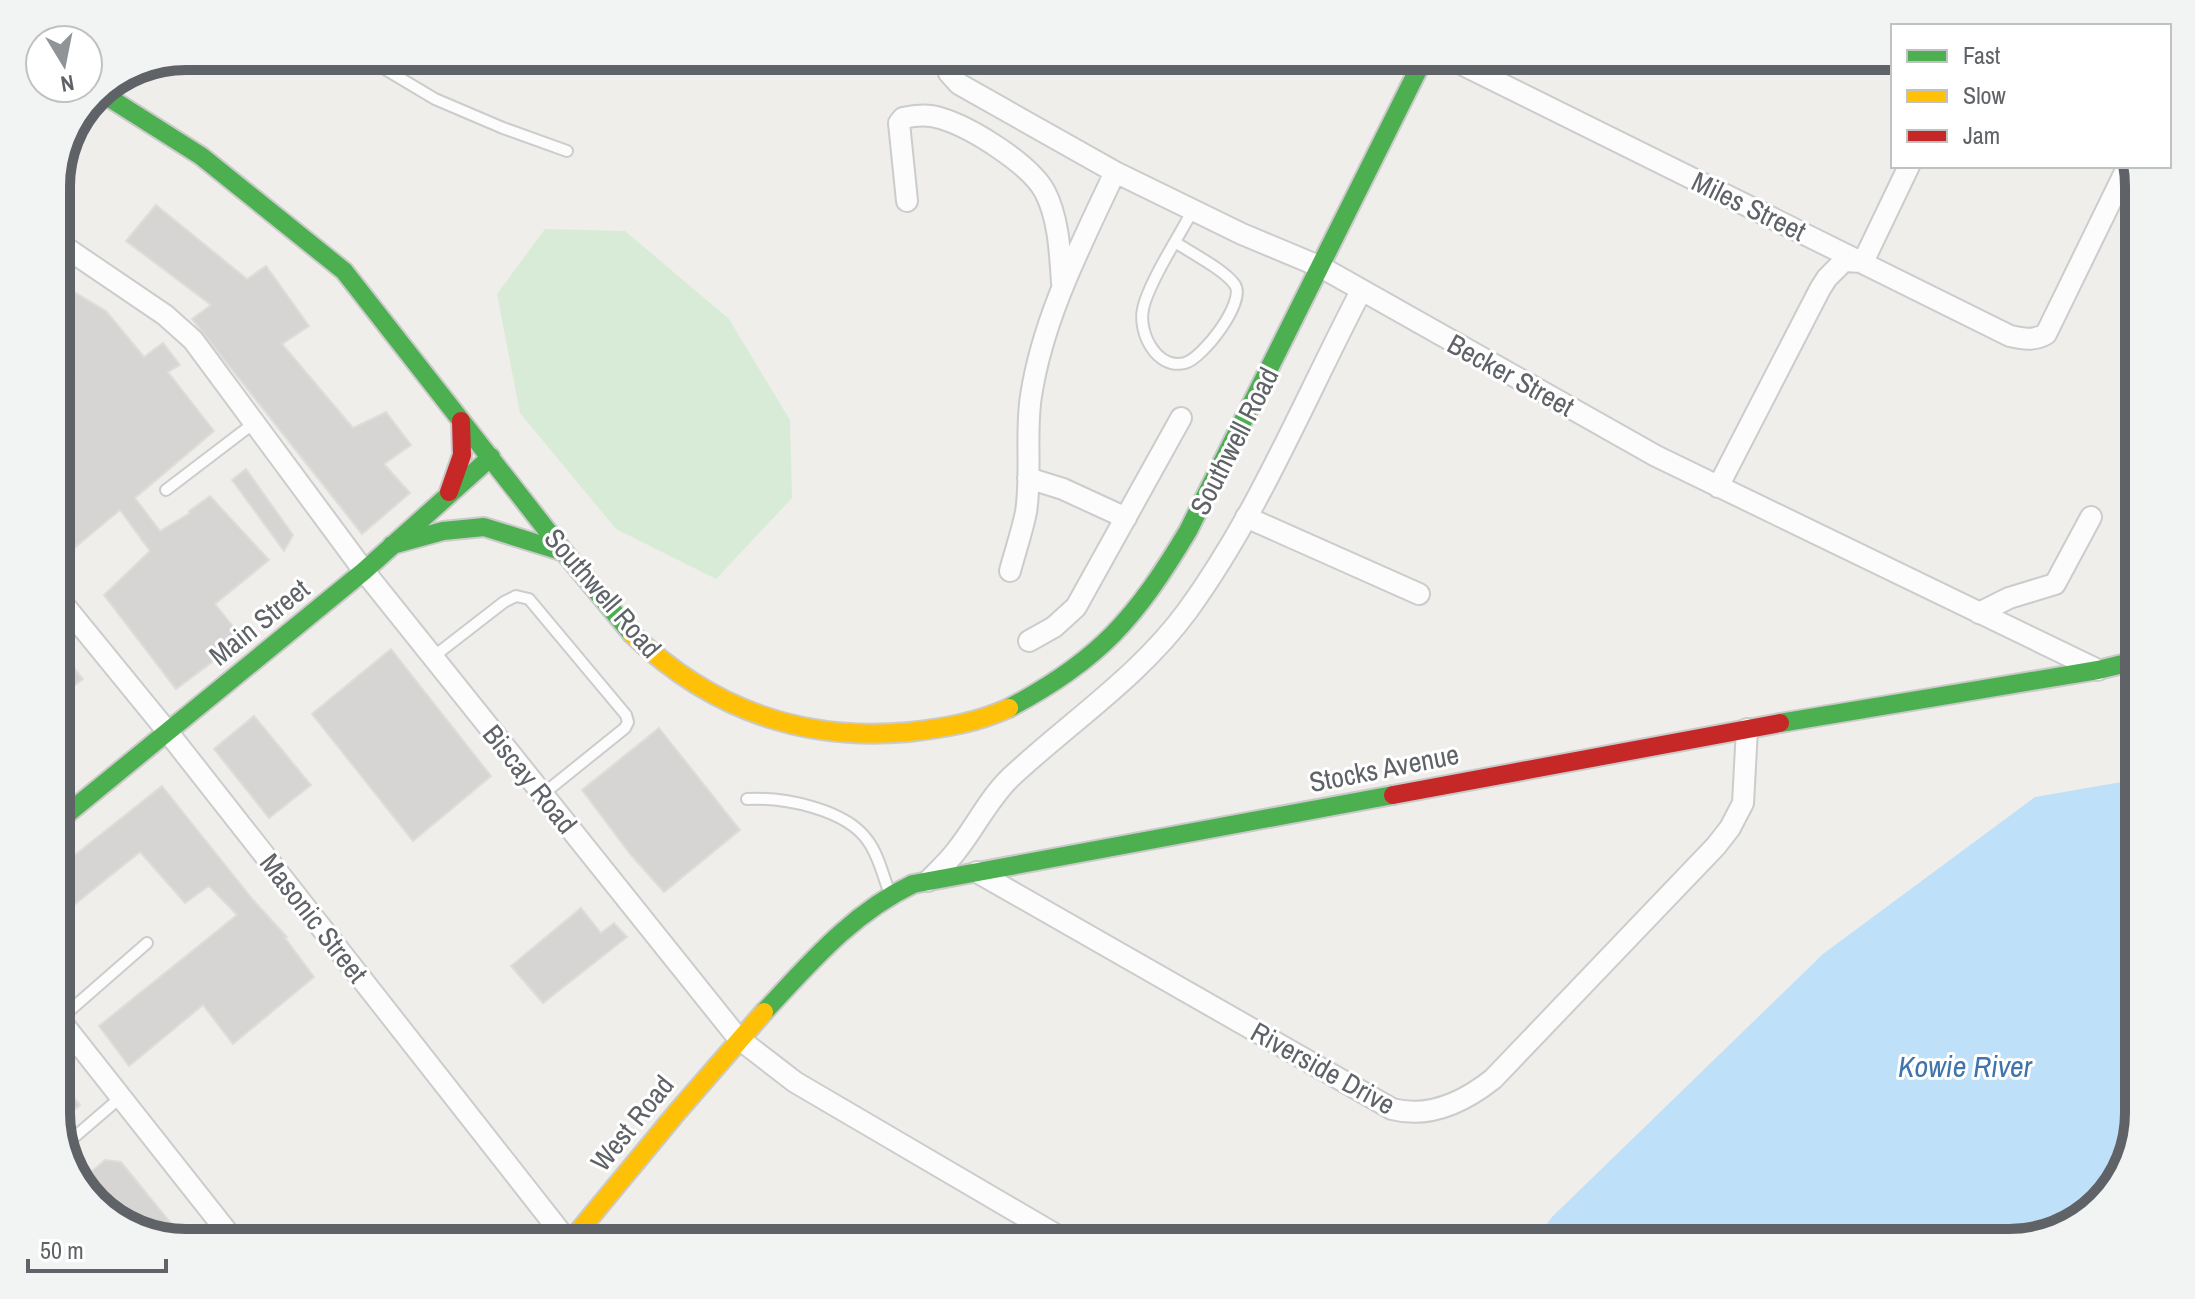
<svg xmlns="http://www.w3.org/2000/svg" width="2195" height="1299" viewBox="0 0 2195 1299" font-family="'Archivo Narrow',sans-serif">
<rect width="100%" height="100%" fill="#efeeea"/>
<path fill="#d8ebd6" d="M545,229L625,231L729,319L790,420L792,498L716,579L616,529L520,413L497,294Z"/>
<path fill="#bfe0f9" d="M2139,779V1114L2121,1178L2074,1225L2010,1243H1533L1552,1217L1823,954L2035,797Z"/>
<path fill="#d6d5d3" stroke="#deddd9" stroke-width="2" d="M156,205L247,279L266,266L309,326L282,344L353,428L386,412L411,445L384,464L410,493L362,534L192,319L211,305L126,241Z
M56,281L106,311L144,357L163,343L180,365L168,372L214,431L135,498L160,531L190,513L189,511L210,496L269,560L215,604L243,639L176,689L104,595L150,551L120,510L56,563Z
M246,469L293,535L284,551L232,480Z
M56,646L83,679L56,699Z
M391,649L491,776L413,841L312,714Z
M254,716L311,785L269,818L214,749Z
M659,728L740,830L664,892L631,855L582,790Z
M162,786L254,901L287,937L285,938L314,977L233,1044L203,1005L129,1066L99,1026L237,915L209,886L185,903L140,852L69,909L56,897V870Z
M581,908L601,933L614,923L627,937L543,1003L511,966Z
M56,1076L80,1105L57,1124L56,1121Z
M105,1160L121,1162L187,1243L121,1225L78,1183Z"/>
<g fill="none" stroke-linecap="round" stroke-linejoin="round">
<g stroke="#cbcccc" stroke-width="14">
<path id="lane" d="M363,56L435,99L503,128L567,151
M1175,242C1191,253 1225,270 1235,285C1246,302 1203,358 1185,363C1156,370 1138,332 1143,309C1148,284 1180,234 1193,210
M166,490L254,423
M433,657L504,602L516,596L529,599L626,715L628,722L625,728L543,794
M747,799C784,797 846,809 868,841C879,856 883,876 890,894
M60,1019L147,943
M64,1146L121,1097"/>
</g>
<g stroke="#cbcccc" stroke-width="24">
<path id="street" d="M943,56L949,73L959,84L1115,172L1242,234L1321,267L1656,456L2098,670
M1445,56L2010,336C2023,339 2034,341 2046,334L2128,166
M907,201L899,123L903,118C916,115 928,114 940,118C971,127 1030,164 1045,192C1059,219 1060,254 1062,283
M56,241L165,315L193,340L364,571L738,1038L795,1082L1070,1243
M1028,478L1063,489L1126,518
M1718,487L1820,289L1827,278L1844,261L1863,262L1909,166
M1246,517L1419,594
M1010,571C1015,552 1022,532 1026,512C1032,474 1025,434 1031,396C1043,317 1082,243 1115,172
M56,595L167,731L569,1243
M1979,613L2009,598L2055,584L2091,517
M1029,641L1054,627L1076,607L1181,418
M977,872L1392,1109C1430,1119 1464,1102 1493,1079L1716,846L1730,828L1743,803L1747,729
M928,881C938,871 949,861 957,850C976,826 989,798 1011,777C1070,722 1140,676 1188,610C1259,512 1305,398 1361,291
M56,1015L236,1243"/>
</g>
<g stroke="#cacacb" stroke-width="22">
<path id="fast" d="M100,92L201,156L344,271L564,552L632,634
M392,545L443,531L484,527L564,552
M1009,708C1100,660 1136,618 1188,531L1425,56
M1780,723L2098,670L2139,660
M56,823L364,571L491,457
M764,1012C810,963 852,913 913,884L1393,795"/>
</g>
<g stroke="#cacacb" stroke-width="22">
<path id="slow" d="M632,634C710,709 801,742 909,732C944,728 976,723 1009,708
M569,1243L678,1111L764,1012"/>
</g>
<g stroke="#cacacb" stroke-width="22">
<path id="jam" d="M449,492L462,455L461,421
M1393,795L1780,723"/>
</g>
<use href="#lane" stroke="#fdfcfc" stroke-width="10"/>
<use href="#street" stroke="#fdfcfc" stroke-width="20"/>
<use href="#fast" stroke="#4caf50" stroke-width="18"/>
<use href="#slow" stroke="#ffc107" stroke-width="18"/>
<use href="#jam" stroke="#c62828" stroke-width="18"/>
</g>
<g text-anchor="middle" stroke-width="6" stroke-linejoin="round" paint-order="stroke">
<g font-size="28" fill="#5f6368" stroke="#fff">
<text transform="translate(1749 206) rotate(26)" y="10">Miles Street</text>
<text transform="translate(1511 375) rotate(29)" y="10">Becker Street</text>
<text transform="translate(1234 441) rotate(-63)" y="10">Southwell Road</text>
<text transform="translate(603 593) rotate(49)" y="10">Southwell Road</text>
<text transform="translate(259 622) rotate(-39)" y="10">Main Street</text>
<text transform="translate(1384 768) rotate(-11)" y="10">Stocks Avenue</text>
<text transform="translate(530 779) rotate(51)" y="10">Biscay Road</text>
<text transform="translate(314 918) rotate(52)" y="10">Masonic Street</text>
<text transform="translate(1323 1068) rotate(29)" y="10">Riverside Drive</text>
<text transform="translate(632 1123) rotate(-51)" y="10">West Road</text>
</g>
<g font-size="30" font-style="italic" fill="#4174aa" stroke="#fff">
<text x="1965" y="1077">Kowie River</text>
</g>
</g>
<path d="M0 0H2195V1299H0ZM186 70H2009A116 116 0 0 1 2125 186V1113A116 116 0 0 1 2009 1229H186A116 116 0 0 1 70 1113V186A116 116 0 0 1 186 70Z" fill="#f2f3f3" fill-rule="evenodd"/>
<path fill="none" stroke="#5f6368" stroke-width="10" d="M186 70H2009A116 116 0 0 1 2125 186V1113A116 116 0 0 1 2009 1229H186A116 116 0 0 1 70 1113V186A116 116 0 0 1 186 70Z"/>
<rect x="1891" y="24" width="280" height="144" fill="#ffffff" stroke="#bfc1c3" stroke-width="2"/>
<rect x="1907" y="50" width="40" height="12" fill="#4caf50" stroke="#bfc1c3" stroke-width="2"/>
<text x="1963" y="64" font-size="24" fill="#5f6368">Fast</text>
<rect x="1907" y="90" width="40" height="12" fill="#ffc107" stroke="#bfc1c3" stroke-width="2"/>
<text x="1963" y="104" font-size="24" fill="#5f6368">Slow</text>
<rect x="1907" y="130" width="40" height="12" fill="#c62828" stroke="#bfc1c3" stroke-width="2"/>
<text x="1963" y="144" font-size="24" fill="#5f6368">Jam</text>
<g transform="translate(64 64) rotate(170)"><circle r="38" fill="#ffffff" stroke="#bfc1c3" stroke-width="2"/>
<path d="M0-6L14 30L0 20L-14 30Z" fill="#919496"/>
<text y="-12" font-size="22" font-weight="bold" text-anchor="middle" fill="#5f6368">N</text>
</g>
<path d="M28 1259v12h138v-12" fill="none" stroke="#5f6368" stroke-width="4"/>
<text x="40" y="1259" font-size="24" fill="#5f6368" stroke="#ffffff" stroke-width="6" paint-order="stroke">50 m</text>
</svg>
